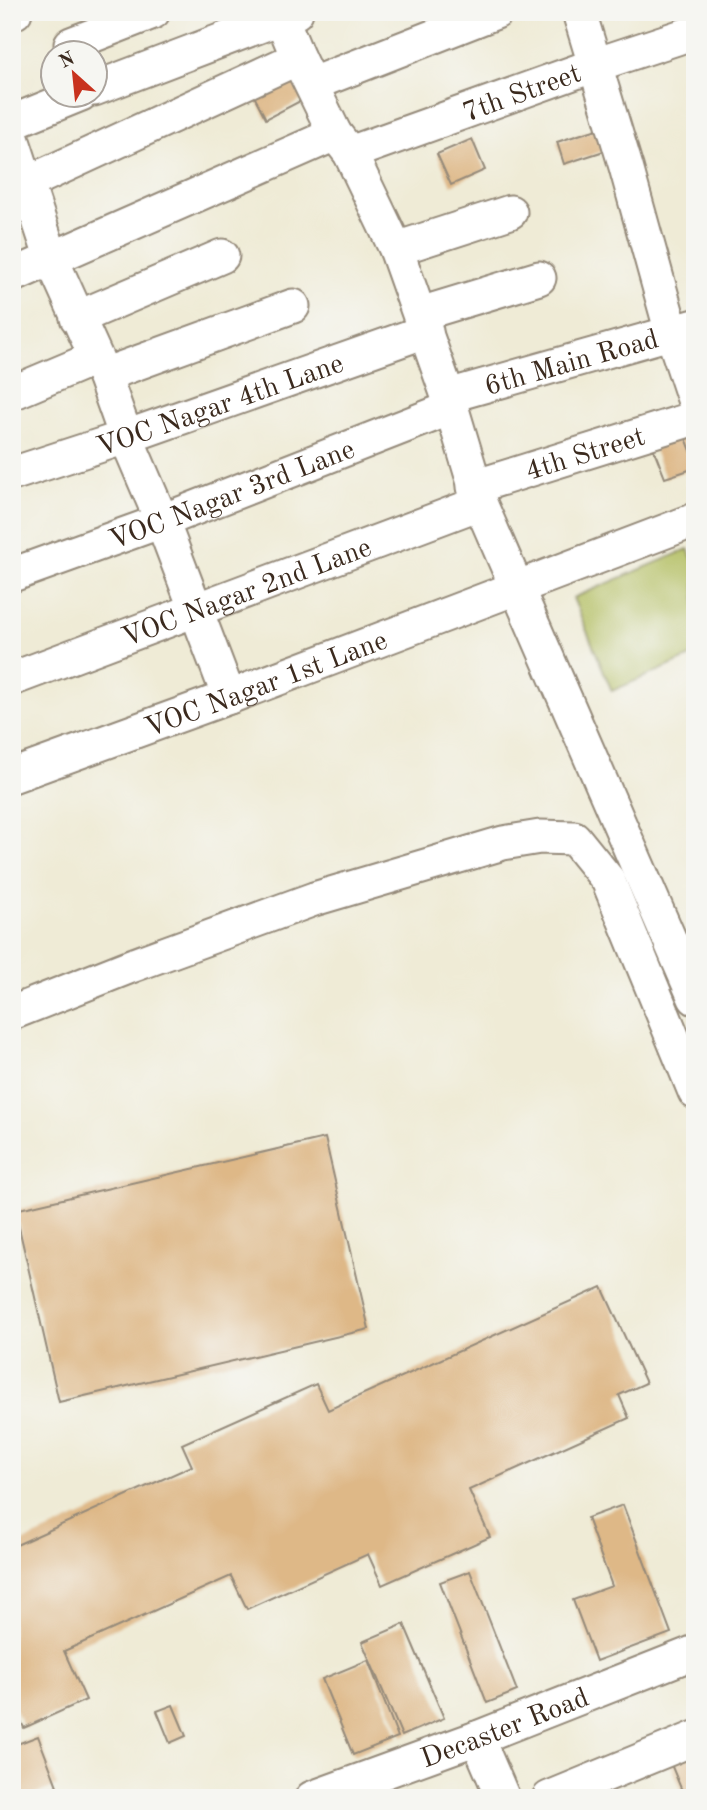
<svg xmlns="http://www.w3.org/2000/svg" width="707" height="1810" viewBox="0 0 707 1810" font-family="'Old Standard TT',serif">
<rect width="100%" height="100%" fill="#f6f6f2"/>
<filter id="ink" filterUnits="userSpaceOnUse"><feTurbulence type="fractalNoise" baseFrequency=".0143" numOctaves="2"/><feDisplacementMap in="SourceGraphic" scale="14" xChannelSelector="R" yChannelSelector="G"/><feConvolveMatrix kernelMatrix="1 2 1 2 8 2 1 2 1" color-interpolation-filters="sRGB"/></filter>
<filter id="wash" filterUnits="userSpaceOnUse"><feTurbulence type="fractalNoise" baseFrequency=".00686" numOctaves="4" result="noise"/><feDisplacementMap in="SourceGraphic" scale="28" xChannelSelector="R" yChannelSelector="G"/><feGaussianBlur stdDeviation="1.57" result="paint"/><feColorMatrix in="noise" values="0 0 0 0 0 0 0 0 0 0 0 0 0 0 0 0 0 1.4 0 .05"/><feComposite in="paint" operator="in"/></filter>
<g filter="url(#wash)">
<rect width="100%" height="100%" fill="#efebd6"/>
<path fill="#b2be60" stroke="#76743f" stroke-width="2" d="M688,549L695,565V655L612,691L573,598Z"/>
<g id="blocks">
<path fill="#deb887" d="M295,76L306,98L266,119L254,96Z
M597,129L604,151L564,164L557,142Z
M472,139L485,170L451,185L437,154Z
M684,433L695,461V468L665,478L652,445Z
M325,1138L369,1329L59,1402L15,1210Z
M602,1287L646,1383L619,1395L629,1418L469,1490L490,1537L382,1585L368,1554L247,1609L231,1576L64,1651L86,1700L24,1728L12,1702V1547L192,1466L182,1444L316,1384L328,1410Z
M623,1505L671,1633L596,1661L573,1600L612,1586L587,1518Z
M470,1571L517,1691L487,1703L440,1582Z
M404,1624L444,1718L402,1736L362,1642Z
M368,1660L398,1737L353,1755L322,1679Z
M173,1705L186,1736L170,1743L157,1711Z
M38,1736L57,1786L26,1798H20L12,1777V1746Z
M695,1751V1798H685L670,1762Z"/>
</g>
</g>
<g filter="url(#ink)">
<use href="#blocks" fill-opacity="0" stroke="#958a7a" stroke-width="2"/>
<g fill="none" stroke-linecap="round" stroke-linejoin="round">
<g stroke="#958a7a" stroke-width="37">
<g id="minor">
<path d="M279,12L298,58L335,134L350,153L396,249L448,396L480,503L695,998"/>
<path d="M579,12L626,167L672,333L695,402"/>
<path d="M12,13L15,12"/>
<path d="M71,44L153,12"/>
<path d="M312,84L496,12"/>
<path d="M94,89L296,12"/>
<path d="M12,122L81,94"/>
<path d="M12,138L52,260L104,375L126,437L162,521L229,697"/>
<path id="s1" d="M350,153L595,65L695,32"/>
<path d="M12,190L298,58"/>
<path d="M396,249L510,212"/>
<path d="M12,276L335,134"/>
<path d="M420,314L539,278"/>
<path d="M77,318L222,256"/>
<path d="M104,375L293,306"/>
<path d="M12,393L95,358"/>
<path id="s2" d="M448,396L695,326"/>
<path id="s3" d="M12,474L126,437L426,331"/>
<path id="s4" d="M474,487L695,418"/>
<path id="s5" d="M12,575L162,521L451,408"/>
<path id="s6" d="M12,679L480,503"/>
<path id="s7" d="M12,776L229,697L695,520"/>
<path d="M12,1013L131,966L314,899L503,843L540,837L574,838L608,880L695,1092"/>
<path d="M477,1738L503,1798"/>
<path id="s8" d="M312,1798L477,1738L695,1652"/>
<path d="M549,1798L695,1738"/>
</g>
</g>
<use href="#minor" stroke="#fff" stroke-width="33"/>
</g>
</g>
<g text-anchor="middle" stroke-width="6" stroke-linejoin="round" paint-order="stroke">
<g font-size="28" fill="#3b2a1e" stroke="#f6f6f2">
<text dy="10" stroke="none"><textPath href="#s1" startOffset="182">7th Street</textPath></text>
<text dy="10" stroke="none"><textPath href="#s2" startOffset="128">6th Main Road</textPath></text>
<text dy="10" stroke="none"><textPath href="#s3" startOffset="219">VOC Nagar 4th Lane</textPath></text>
<text dy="10" stroke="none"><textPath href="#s4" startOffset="116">4th Street</textPath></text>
<text dy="10" stroke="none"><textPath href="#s5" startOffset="234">VOC Nagar 3rd Lane</textPath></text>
<text dy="10" stroke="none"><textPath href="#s6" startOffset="250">VOC Nagar 2nd Lane</textPath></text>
<text dy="10" stroke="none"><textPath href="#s7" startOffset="270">VOC Nagar 1st Lane</textPath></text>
<text dy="10" stroke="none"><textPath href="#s8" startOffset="205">Decaster Road</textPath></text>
</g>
</g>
<rect width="707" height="1810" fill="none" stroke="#f6f6f2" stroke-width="42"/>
<g transform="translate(74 74) rotate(333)"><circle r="33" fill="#f6f6f2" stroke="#aba49d" stroke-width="2"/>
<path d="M0-5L12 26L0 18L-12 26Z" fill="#c8321e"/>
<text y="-10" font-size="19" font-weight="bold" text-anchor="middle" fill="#3b2a1e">N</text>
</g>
</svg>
